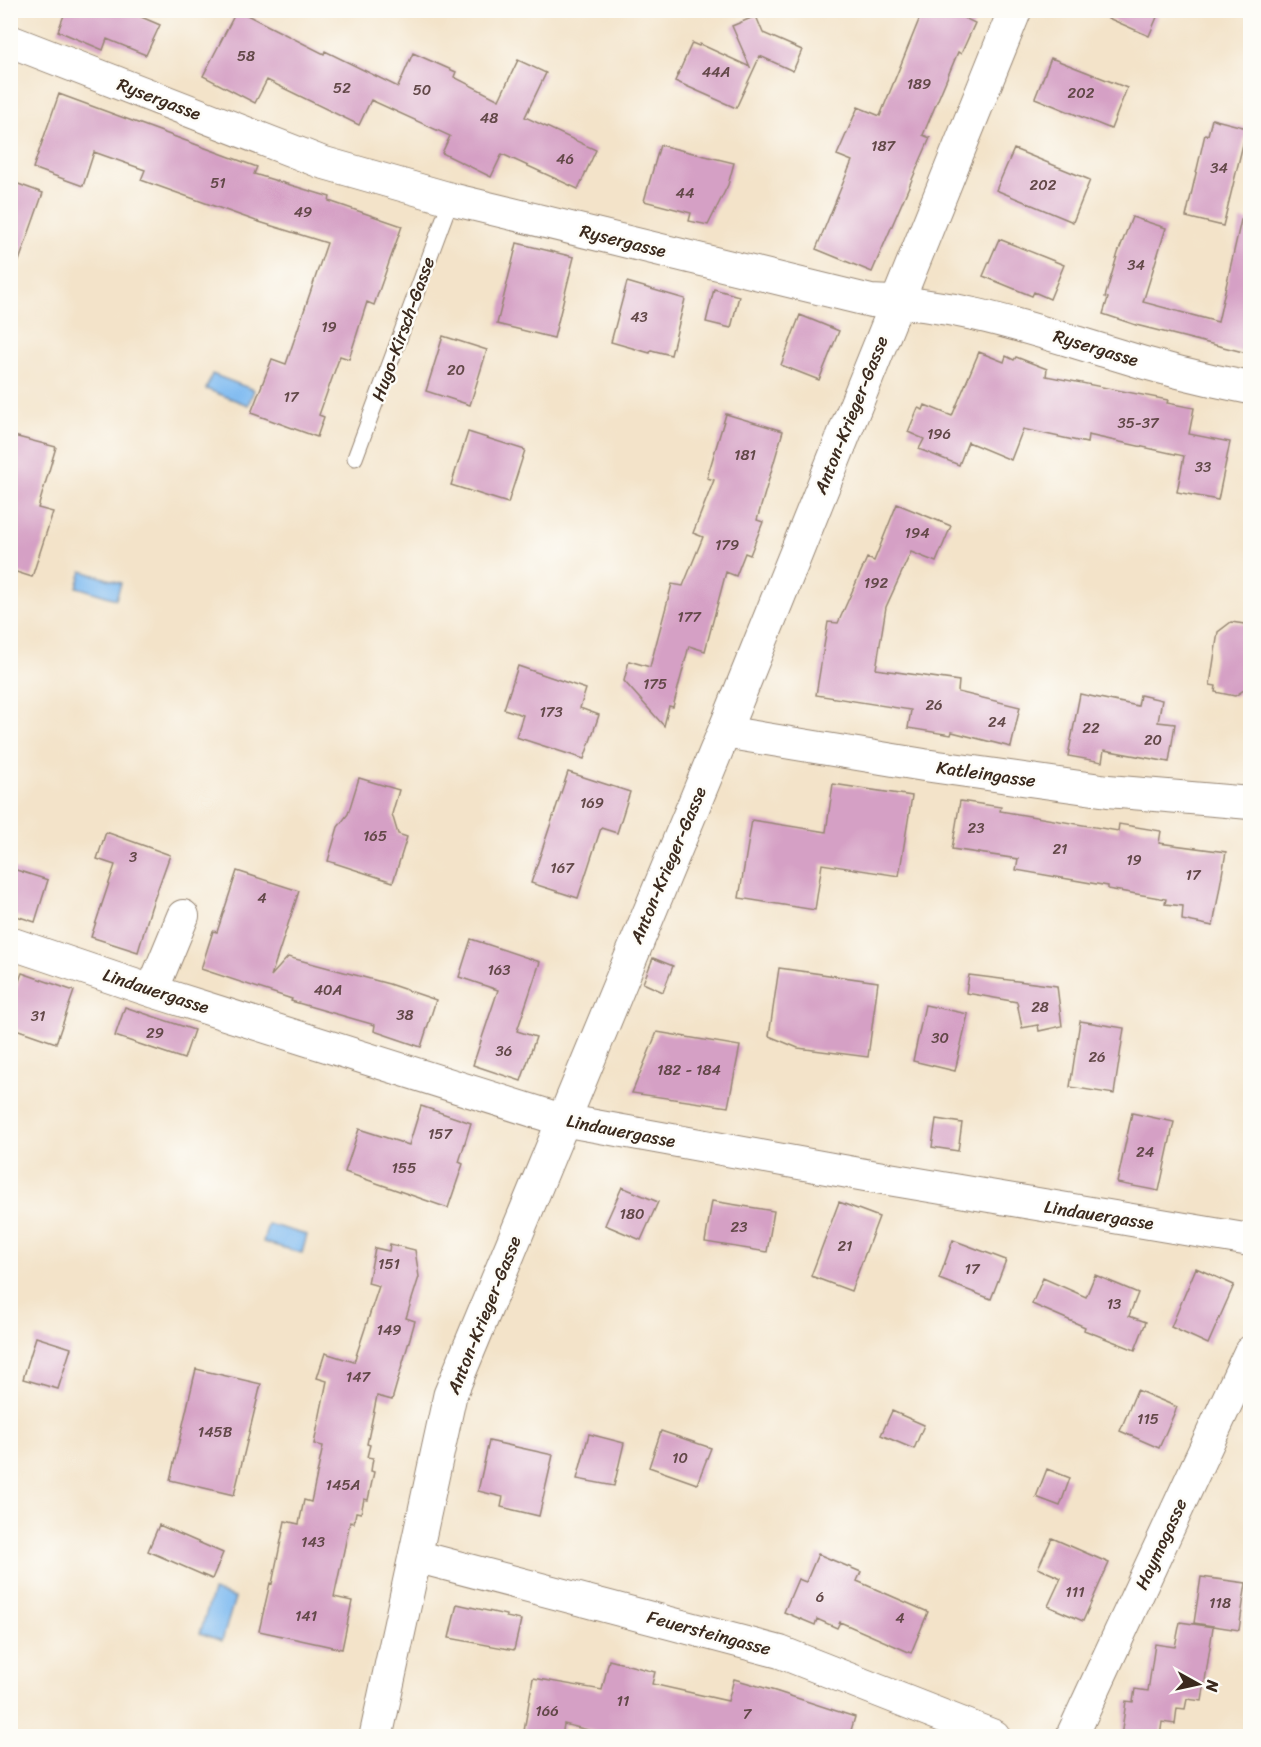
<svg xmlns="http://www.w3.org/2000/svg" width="1261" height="1747" viewBox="0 0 1261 1747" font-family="Sriracha,sans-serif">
<rect width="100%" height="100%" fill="#fdfcf7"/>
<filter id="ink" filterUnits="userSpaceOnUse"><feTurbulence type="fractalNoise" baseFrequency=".0167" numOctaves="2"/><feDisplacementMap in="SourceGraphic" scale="12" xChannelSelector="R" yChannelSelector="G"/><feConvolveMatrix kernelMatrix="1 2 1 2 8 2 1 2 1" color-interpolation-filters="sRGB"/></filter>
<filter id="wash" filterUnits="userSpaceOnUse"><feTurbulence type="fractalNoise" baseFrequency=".008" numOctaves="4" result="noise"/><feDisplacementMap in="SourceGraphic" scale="24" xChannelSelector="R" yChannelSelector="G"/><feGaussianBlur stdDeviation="1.35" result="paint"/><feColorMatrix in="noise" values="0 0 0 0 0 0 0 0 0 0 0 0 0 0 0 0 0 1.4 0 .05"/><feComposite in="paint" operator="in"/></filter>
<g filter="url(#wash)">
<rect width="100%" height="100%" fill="#f3e3c9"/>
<path fill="#7ebaf0" stroke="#5c7287" stroke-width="1.5" d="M212,374L254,390L248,405L206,389Z
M82,571L121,583L116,599L77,587Z
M268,1224L307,1235L302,1253L263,1242Z
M213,1591L235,1598L222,1641L200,1633Z"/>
<g id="blocks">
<path fill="#d5a0c5" d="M66,10H125L160,25L146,55L107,39L103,50L58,31Z
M237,10L324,54L325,51L398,87L413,53L456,72L454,77L499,100L518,60L546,73L525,117L596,150L578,189L502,154L491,177L442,153L450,136L371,100L359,125L267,80L255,103L203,76Z
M923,10H948L975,23L961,54L958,52L923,135L930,138L872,272L816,249L852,161L837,155L858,107L880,116Z
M1090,10H1160L1149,36Z
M756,16L763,33L802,50L793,71L760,56L736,108L675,81L692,43L699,46L700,44L750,67L732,26Z
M1051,58L1127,88L1111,129L1035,98Z
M59,94L257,167L254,174L330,197L329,201L402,226L374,305L367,302L349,359L340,356L319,415L324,417L317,437L251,413L272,359L286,364L327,243L256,221L141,180L145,170L94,152L83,186L33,168Z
M1212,119L1247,128L1223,226L1186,217L1205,134L1208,135Z
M660,145L734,163L728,185L708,225L689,221L691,213L644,201Z
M1014,149L1090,180L1073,222L996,190Z
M10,181L43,193L14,275L10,274Z
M1132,217L1166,228L1143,302L1218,322L1241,220L1251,221V354L1136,325L1103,314L1108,298L1105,297L1118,253Z
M999,239L1064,265L1050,299L1034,292L1032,296L983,276Z
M517,243L574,257L554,338L497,324Z
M627,282L685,299L671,355L651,350L650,353L611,342Z
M714,289L739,296L731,328L706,322Z
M800,315L839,331L819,380L781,365Z
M443,336L487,350L470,405L426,391Z
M979,352L1004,362L1006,356L1014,360L1016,357L1047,369L1046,376L1168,400L1167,403L1194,408L1189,434L1230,442L1218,500L1177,492L1184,456L1088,435L1087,443L1023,429L1011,460L968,442L959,465L919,449L924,439L908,432L918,408L923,410L925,405L952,416Z
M726,414L783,431L757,520L763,522L750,555L745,553L736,576L726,572L705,651L689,646L673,707L669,706L664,726L624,681L629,661L650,667L672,584L683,586L703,537L693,533L714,480L707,478Z
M468,432L525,450L508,503L451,485Z
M10,435L56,447L38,508L53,512L32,577L10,570Z
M897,504L951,526L936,562L911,552L886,607L876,669L959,681L958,692L1020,707L1011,747L952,732L951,735L908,728L911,710L816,695L828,622L838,623L867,558L874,561Z
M1231,622L1251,625V685L1235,696L1215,692L1216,686L1210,685L1218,632Z
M518,666L586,689L580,708L599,715L584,759L516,737L523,715L504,709Z
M1080,694L1138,706L1140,695L1162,700L1158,722L1175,724L1169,762L1104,750L1102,762L1068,756Z
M568,772L630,792L617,833L601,828L578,898L531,883Z
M359,778L399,790L392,814L398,834L407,837L393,882L328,861L338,827L348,814Z
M833,784L912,796L899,876L822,864L815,910L739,898L752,820L826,832Z
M960,801L1001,807L1000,811L1118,831L1119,824L1161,831L1159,843L1226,852L1213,926L1182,920L1183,906L1165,904L1166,899L1108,889V886L1016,870L1018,859L952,849Z
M106,832L170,855L151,908L138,952L91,937L115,865L97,859Z
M10,868L48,880L35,922L10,914Z
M237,871L299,891L271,976L288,957L389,984L436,1000L421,1047L374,1031L375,1025L291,1001L292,999L201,969L213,931L217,932Z
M471,939L540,962L517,1031L536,1037L521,1081L473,1065L498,990L459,977Z
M653,958L673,966L663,992L643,983Z
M779,968L878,982L868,1057L798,1048L769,1036Z
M22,973L74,991L56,1043L10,1027V1005Z
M969,975L1057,986L1062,1026L1039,1031L1038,1025L1022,1028L1017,1002L966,993Z
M925,1005L968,1014L955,1071L913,1061Z
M125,1007L194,1030L184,1059L115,1036Z
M1080,1021L1124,1028L1114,1094L1070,1087Z
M657,1032L740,1046L728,1107L632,1093Z
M421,1106L471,1123L459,1162L463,1164L448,1208L345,1172L359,1129L409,1145Z
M1132,1113L1174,1122L1159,1191L1117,1183Z
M936,1119L962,1123L958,1151L932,1147Z
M622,1187L658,1202L641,1240L605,1225Z
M712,1201L774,1211L767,1252L705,1242Z
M839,1202L879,1217L851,1291L811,1276Z
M953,1240L1006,1260L991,1299L939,1279Z
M390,1244L415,1250L419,1277L406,1318L415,1321L392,1400L377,1396L367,1444L370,1445L367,1457L373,1458L371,1471L374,1472L368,1500L364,1499L361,1513L356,1512L354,1523L350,1522L334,1597L352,1601L342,1649L259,1631L270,1583L272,1584L285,1521L299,1524L304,1500L311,1502L323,1446L314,1444L327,1381L317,1378L325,1353L354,1362L379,1286L368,1283L375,1248L389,1251Z
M1196,1268L1234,1285L1208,1344L1171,1327Z
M1095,1275L1138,1293L1129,1316L1146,1322L1135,1350L1084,1330L1085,1327L1032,1304L1043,1278L1086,1297Z
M36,1337L71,1348L58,1389L23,1379Z
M196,1369L261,1384L234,1495L170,1480Z
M1137,1390L1177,1407L1159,1448L1120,1431Z
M892,1411L924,1425L914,1449L881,1435Z
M661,1431L711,1448L697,1484L649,1467Z
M589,1434L624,1443L614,1486L577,1479Z
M489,1441L553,1455L539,1516L501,1507L503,1497L478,1491Z
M1047,1469L1070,1478L1060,1506L1036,1497Z
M159,1525L223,1553L212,1579L148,1551Z
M1052,1538L1109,1563L1083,1621L1048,1606L1061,1578L1038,1568Z
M818,1554L861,1572L857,1581L928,1612L911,1653L840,1622L837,1628L817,1619L815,1625L784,1612L798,1579L806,1582Z
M1201,1577L1246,1583L1239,1630L1194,1623Z
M457,1604L506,1615V1617L521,1620L514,1650L449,1638Z
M1180,1622L1213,1627L1202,1701L1187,1699L1185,1709L1177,1708L1175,1724L1162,1722L1160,1737H1121L1126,1701L1133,1702L1135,1689L1148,1691L1155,1644L1175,1647Z
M609,1660L655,1672L652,1684L728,1701L734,1679L775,1691L855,1717L849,1737H615L564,1724L562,1737H523L533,1678L602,1690Z"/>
</g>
</g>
<g filter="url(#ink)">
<use href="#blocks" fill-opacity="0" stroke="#978674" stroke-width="1.5"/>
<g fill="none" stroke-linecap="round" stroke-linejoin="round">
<g stroke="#978674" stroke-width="17">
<path id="lane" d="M355,458L451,199"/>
</g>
<g stroke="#978674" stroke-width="34">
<path id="street" d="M10,41L321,162L451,199L871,301C957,303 1028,328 1108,352C1155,367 1203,379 1250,388
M724,732L924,765L1108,791L1250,803
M10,943L152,991L562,1120L865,1175L1250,1240
M152,991L183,916
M415,1556L780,1652L994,1736
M1072,1736L1250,1352"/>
</g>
<g stroke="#978674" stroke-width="35">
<path id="secondary" d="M376,1736L450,1395L724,732L1015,10"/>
</g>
<use href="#lane" stroke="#fff" stroke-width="15"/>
<use href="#street" stroke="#fff" stroke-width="32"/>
<use href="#secondary" stroke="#fff" stroke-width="33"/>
</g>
</g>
<g text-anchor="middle" stroke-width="5" stroke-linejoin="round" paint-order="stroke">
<g font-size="15" fill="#624848">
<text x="246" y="61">58</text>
<text x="716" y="77">44A</text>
<text x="919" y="89">189</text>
<text x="342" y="93">52</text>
<text x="422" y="95">50</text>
<text x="1081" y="98">202</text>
<text x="489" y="123">48</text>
<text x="883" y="151">187</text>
<text x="565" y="164">46</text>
<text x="1219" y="173">34</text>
<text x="218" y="188">51</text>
<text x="1043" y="190">202</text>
<text x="685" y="198">44</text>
<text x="303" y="217">49</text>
<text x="1136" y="270">34</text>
<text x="639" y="322">43</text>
<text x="329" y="332">19</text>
<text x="456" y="375">20</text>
<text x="291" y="402">17</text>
<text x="1138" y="428">35-37</text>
<text x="939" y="439">196</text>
<text x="745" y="460">181</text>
<text x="1203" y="472">33</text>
<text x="917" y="538">194</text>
<text x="727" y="550">179</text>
<text x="876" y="588">192</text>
<text x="689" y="622">177</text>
<text x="655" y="689">175</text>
<text x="934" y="710">26</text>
<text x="551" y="717">173</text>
<text x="997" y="727">24</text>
<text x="1091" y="733">22</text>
<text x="1153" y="745">20</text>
<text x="592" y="808">169</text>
<text x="976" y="833">23</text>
<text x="375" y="841">165</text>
<text x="1060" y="854">21</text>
<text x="133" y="862">3</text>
<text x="1134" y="865">19</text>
<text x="562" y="873">167</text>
<text x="1193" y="880">17</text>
<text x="262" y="903">4</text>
<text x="499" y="975">163</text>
<text x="328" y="995">40A</text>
<text x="1040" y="1012">28</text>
<text x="405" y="1020">38</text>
<text x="38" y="1021">31</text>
<text x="155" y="1038">29</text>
<text x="940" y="1043">30</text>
<text x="504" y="1056">36</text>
<text x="1097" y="1062">26</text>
<text x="689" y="1075">182 - 184</text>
<text x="440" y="1139">157</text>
<text x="1145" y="1157">24</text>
<text x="404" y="1173">155</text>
<text x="632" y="1219">180</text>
<text x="739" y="1232">23</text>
<text x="845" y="1251">21</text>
<text x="389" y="1269">151</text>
<text x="972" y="1274">17</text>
<text x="1114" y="1309">13</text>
<text x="389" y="1335">149</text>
<text x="358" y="1382">147</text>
<text x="1148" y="1424">115</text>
<text x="215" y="1437">145B</text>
<text x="680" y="1463">10</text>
<text x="343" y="1490">145A</text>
<text x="313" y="1547">143</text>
<text x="1075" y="1597">111</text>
<text x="820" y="1602">6</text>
<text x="1220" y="1608">118</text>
<text x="306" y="1621">141</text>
<text x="900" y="1623">4</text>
<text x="623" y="1706">11</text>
<text x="547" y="1716">166</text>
<text x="747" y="1719">7</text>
</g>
<g font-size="18" fill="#3b2a1e" stroke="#fdfcf7">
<text transform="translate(159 99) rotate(21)" y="6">Rysergasse</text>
<text transform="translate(623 241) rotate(14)" y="6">Rysergasse</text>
<text transform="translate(403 329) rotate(-70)" y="6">Hugo-Kirsch-Gasse</text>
<text transform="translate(1096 348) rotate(17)" y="6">Rysergasse</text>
<text transform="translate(851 415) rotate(-68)" y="6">Anton-Krieger-Gasse</text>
<text transform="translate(986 774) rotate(8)" y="6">Katleingasse</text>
<text transform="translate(668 865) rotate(-67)" y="6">Anton-Krieger-Gasse</text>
<text transform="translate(156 991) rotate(18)" y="6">Lindauergasse</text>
<text transform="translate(621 1131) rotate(11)" y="6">Lindauergasse</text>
<text transform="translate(1099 1215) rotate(9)" y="6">Lindauergasse</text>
<text transform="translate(484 1315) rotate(-68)" y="6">Anton-Krieger-Gasse</text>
<text transform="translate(1161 1544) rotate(-65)" y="6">Haymogasse</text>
<text transform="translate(709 1633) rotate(15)" y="6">Feuersteingasse</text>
</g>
</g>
<rect width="1261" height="1747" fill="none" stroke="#fdfcf7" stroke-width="36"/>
<g transform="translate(1198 1684) rotate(98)" stroke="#fdfcf7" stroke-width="4.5" paint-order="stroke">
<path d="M0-4.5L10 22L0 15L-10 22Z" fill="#3b2a1e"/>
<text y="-9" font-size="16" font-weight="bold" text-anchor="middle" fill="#3b2a1e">N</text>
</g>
</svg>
